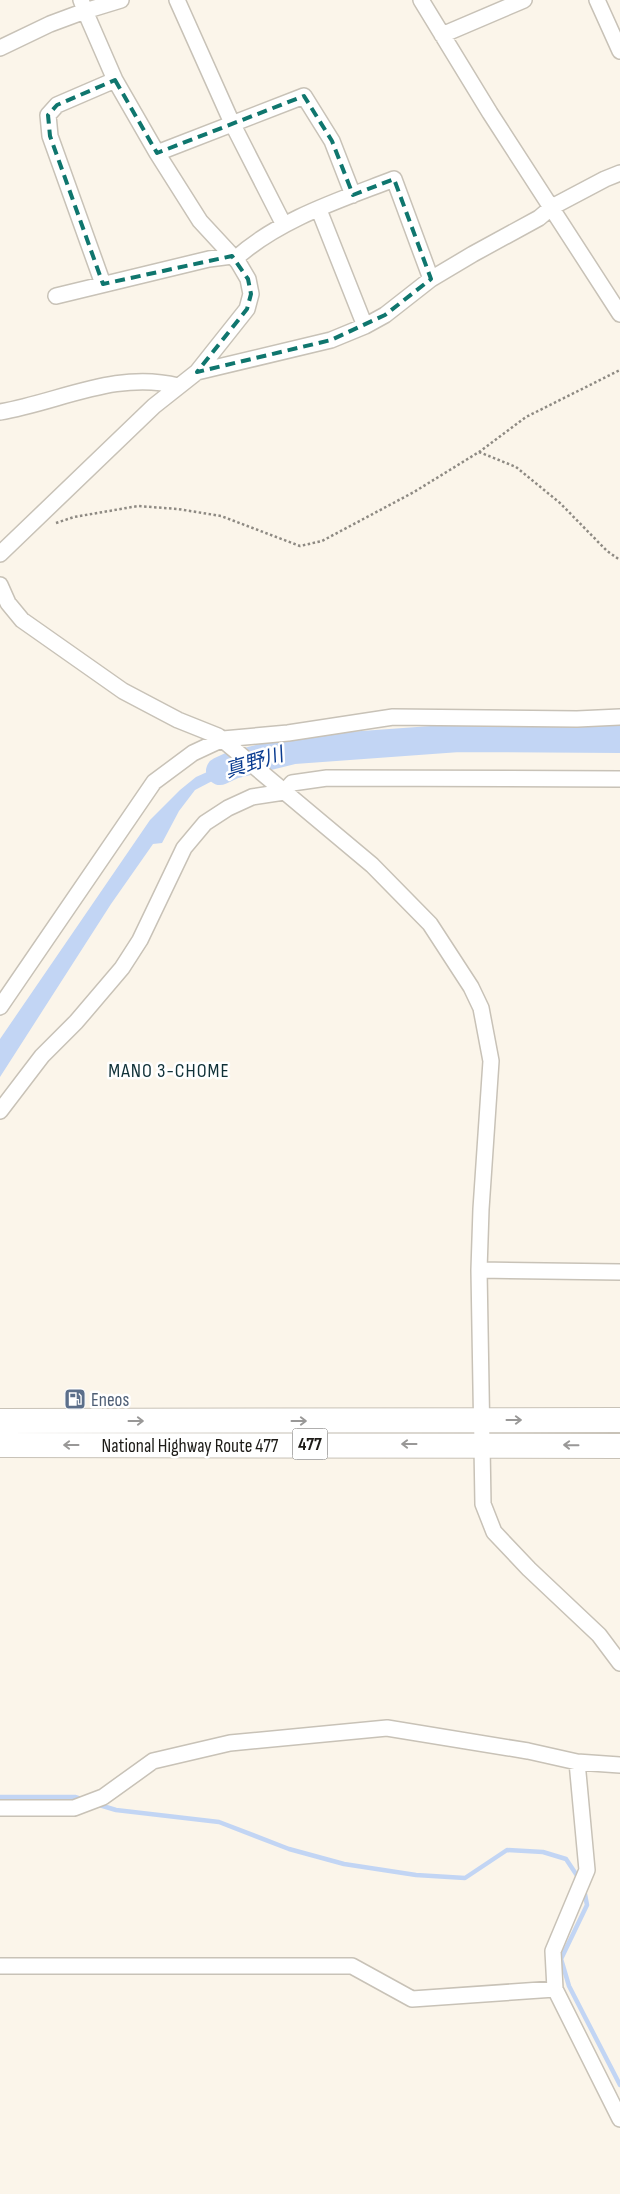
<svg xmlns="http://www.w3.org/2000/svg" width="620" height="2194" viewBox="0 0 620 2194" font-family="'Sofia Sans Condensed','Noto Sans JP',sans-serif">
<rect width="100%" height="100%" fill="#fbf5ea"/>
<path fill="#c2d5f4" d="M234,760L241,766L195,790L179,811L162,843L153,844L111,904L0,1077V1039L150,820L180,790L196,777Z"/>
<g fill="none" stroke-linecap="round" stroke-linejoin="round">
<path stroke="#c2d5f4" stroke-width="4.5" d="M0,1797H75L84,1800
M96,1804L116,1810L219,1822L289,1849L344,1864L416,1875L465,1878L507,1850L543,1852L566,1859L580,1880
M584,1889L587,1905L561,1959L569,1986L620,2085"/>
<path stroke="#c2d5f4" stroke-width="28" d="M220,771L233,765L294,750L459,738L620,739"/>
<g stroke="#c8c2b7" stroke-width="18">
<path id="minor" d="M177,0L232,123L284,225
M421,0L490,113L620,314
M597,0L620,51
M442,35L524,0
M0,48L50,24L85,11L81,0
M157,153L304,96L332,141L353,195
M319,210L365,326
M235,259C279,219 340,200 394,179L431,279
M103,284L50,136L48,115L57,105L115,80
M56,296L209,259L232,256
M197,372L331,340L365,326L385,315L431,279L473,254L539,218L552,207L605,179L620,173
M0,412C59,402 117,370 178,386
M0,554L154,406L197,372L247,309L251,294L248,279L238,262L200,221L157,153L115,80L85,11L121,0
M0,585L8,603L22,620L123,691L178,720L218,736L372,865L430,924L471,987L481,1008L491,1061L481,1209L479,1270L483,1504L494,1532L529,1569L599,1635L620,1663
M0,1007L154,782L193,753L223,739L288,733L393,717L577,719L620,717
M0,1111L42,1056L76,1022L122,968L140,940L184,848L205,823L228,808L252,797L284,792L292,783L327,778L620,779
M479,1270L620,1272
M577,1762L587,1870L553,1951L555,1989L620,2119
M0,1808H74L103,1797L153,1761L230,1743L387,1728L528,1751L577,1762L620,1765
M0,1966H352L412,1999L555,1989"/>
</g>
<g stroke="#c8c2b7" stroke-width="26">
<path id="trunk" d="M0,1421L620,1420
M0,1445L620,1446"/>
</g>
<path stroke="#8e8a83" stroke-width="2.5" stroke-dasharray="2.5 2.5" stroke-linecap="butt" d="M479,452L516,467L560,503L607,551L620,560
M56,523L74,517L138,506L178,509L221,516L300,546L322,541L414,492L479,452L526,417L620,370"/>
<use href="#minor" stroke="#fff" stroke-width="15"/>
<use href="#trunk" stroke="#fff" stroke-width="24"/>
</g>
<defs><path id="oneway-shaft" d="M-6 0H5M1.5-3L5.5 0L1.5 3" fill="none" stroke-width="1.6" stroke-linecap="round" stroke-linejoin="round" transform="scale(1.25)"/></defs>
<g stroke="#999897">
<use href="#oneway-shaft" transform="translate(514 1420)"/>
<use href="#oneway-shaft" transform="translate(136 1421)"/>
<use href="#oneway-shaft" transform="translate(299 1421)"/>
<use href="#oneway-shaft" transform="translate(409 1444) rotate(180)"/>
<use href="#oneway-shaft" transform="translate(71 1445) rotate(180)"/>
<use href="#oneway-shaft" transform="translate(571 1445) rotate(-179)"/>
</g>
<path fill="none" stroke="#0f766e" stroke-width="4" stroke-dasharray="10 6" stroke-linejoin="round" d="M115,80L157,153L304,96L332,141L353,195L394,179L431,279L385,315L331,340L197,372L247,309L251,294L248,279L232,256L103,284L50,136L48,115L57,105Z"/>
<defs>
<g id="fuel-square" transform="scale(1.125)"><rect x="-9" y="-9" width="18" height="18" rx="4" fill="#5c6f8a" stroke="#fff"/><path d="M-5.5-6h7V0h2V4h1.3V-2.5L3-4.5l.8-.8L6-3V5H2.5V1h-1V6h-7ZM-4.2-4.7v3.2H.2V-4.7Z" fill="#fff"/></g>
</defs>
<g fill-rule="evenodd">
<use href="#fuel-square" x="75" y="1399"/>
</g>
<g text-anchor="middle" stroke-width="5" stroke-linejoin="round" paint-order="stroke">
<rect fill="#fff" stroke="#615f5d" stroke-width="1" x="292.5" y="1428.5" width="35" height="31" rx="4"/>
<g font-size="18" font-weight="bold" fill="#1d1b17">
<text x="310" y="1450">477</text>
</g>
<g font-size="19" fill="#4e5e75" stroke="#fff" text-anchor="start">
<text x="91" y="1406">Eneos</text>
</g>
<g font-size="19" fill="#1d1b17" stroke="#fff">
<text x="190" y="1452">National Highway Route 477</text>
</g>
<g font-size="20" font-style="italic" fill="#093b90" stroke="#fff">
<text transform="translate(254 762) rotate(-17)" y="7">真野川</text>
</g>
<g font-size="20" letter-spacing="1" fill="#103138" stroke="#fff">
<text x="169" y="1077">MANO 3-CHOME</text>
</g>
</g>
</svg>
